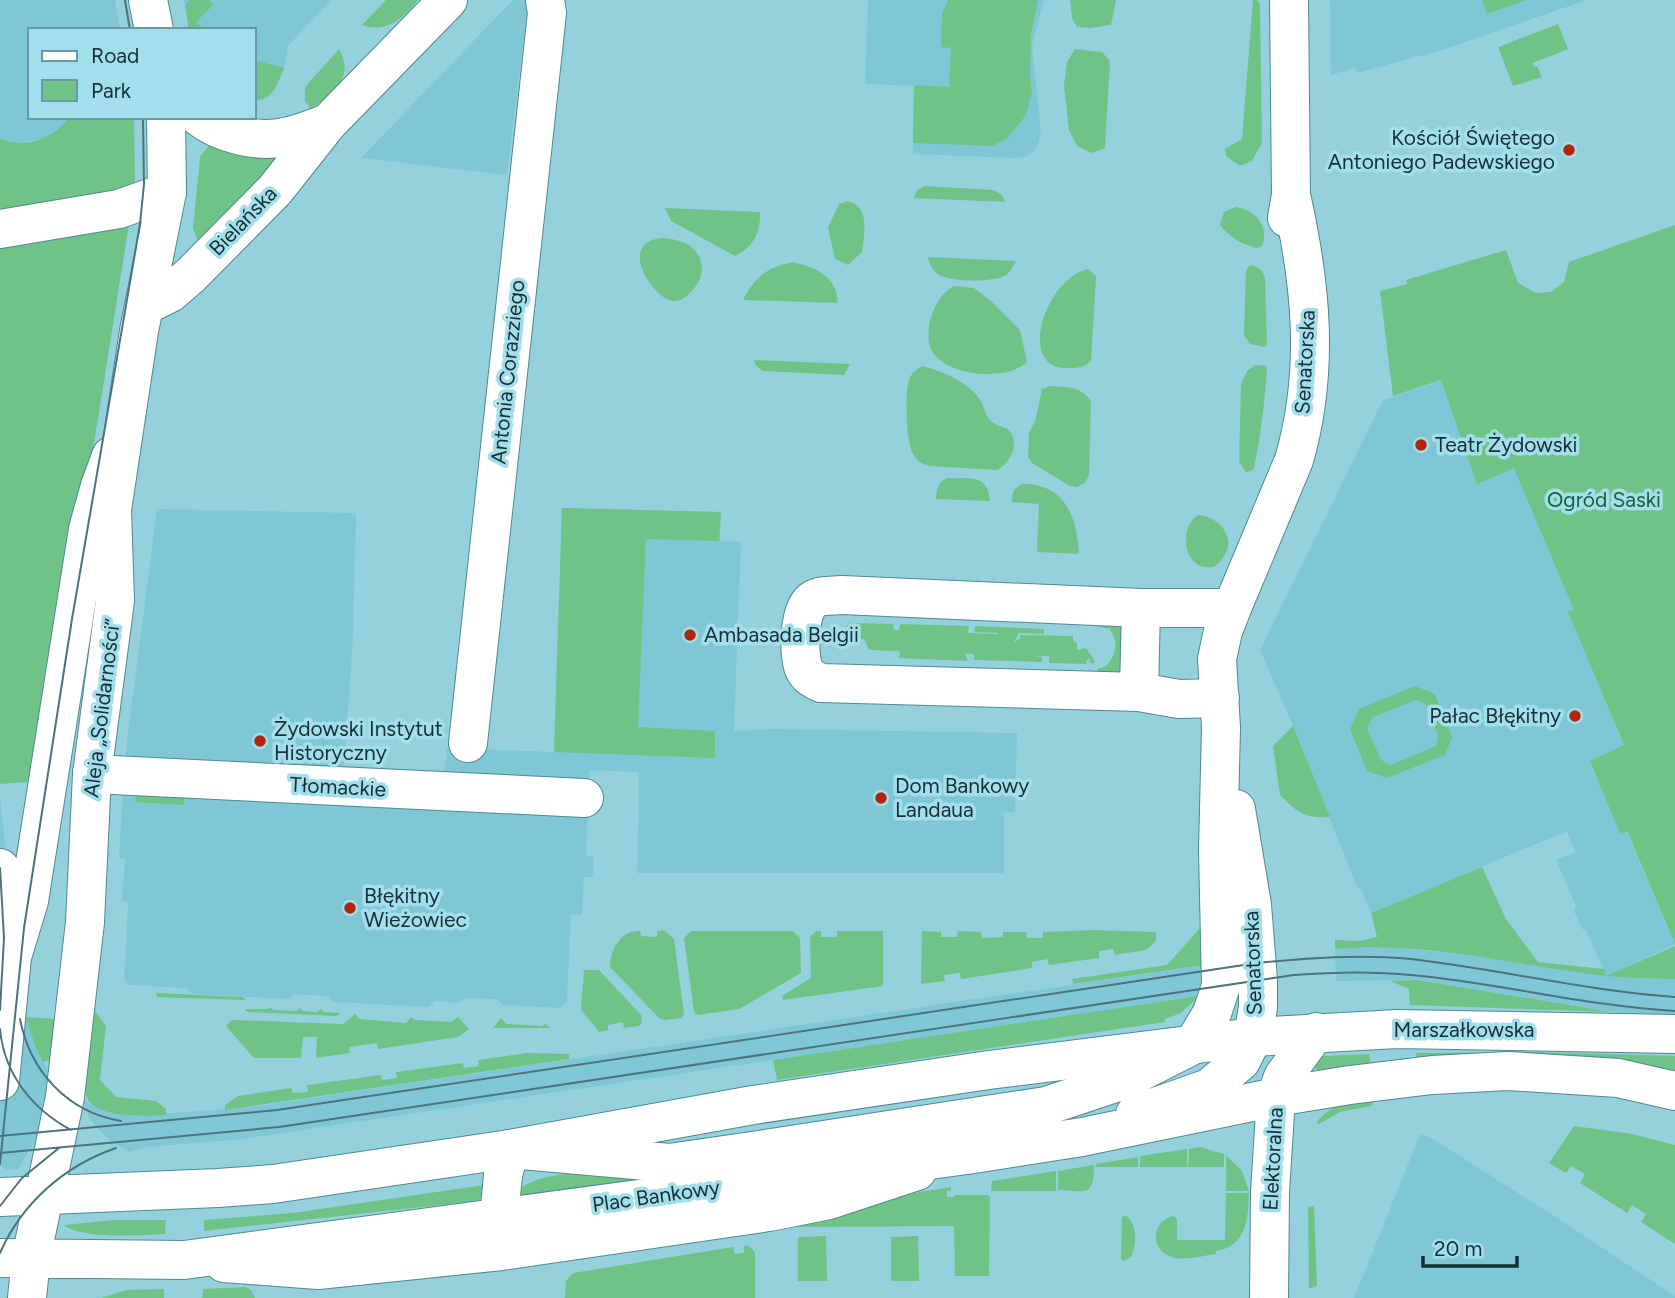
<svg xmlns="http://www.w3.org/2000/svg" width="1675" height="1298" viewBox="0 0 1675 1298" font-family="Figtree,sans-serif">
<rect width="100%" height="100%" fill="#95d1dd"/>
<path fill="#80c7d5" d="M0,0H115L120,30H30V117H69L62,127L48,138L13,143L0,139Z
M184,0H331L288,46L284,68L276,88L269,97L254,101V30H189Z
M513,0H525L528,3L507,175L361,158Z
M868,0H1044L1032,45L1041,130L1039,142L1034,151L1025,157L1016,158L913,154L914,86L865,84Z
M1330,0H1587L1442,50L1357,73L1355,68L1331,75Z
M1534,350L1575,610L1569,613L1624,746L1590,761L1620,834L1626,831L1675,944L1608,976L1675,979V1018L1611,1012L1418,980L1336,981L1335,949L1353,947H1387L1450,953L1606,975L1586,930L1582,929L1574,911L1576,906L1556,860L1575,852L1567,831L1371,913L1361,888L1358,889L1293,726L1260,650L1383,400Z
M562,508L721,512L720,541L741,542L734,731L775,729L1017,733L1015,812L1004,813V873H637L639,772L590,770L586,855L594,856L593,877H584L582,915H571L567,1002L560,1008L503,1005L497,999L464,998L459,1003L435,1001L429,1007L334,1002L328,996L294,994L289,999L192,994L186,988L129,985L124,980L128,902L122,901L125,859L119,858L125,756L157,509L356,513L353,638L344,768L444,774L447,748L554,752Z
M0,796L11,900L33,915L25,1011L36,1049L46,1066L50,1068L48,1099L35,1142L18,1169L8,1170L0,1166Z
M1210,964L1203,996L242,1139L148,1147L129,1152L111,1141L97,1128L90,1119L83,1102L82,1093L87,1102L101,1109L136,1116L250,1107Z
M1420,1134L1433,1139L1559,1219L1675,1296V1298H1354Z"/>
<path fill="#70c387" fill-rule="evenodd" d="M190,0H209L213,5L196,22L204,30H189L185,5Z
M386,0H418C404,18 386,34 362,25Z
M948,0H1038L1031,35L1030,75L1032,92L1026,115L1014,130L1006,139L992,146L913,143L914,85L949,87L951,48L941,47L942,13Z
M1070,0H1116L1111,25L1090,28L1077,27L1072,18Z
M1253,0H1257L1260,4L1262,143L1252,161L1240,166L1226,156L1225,149L1242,139Z
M1482,0H1526L1487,14Z
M1558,24L1568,49L1533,63L1534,67L1537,66L1542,77L1513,86L1498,47Z
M339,49C356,78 331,93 311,109L305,101V87Z
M1075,49L1102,52L1110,61L1105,148L1091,153L1077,146L1069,130L1064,85L1067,62Z
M254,60L284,68C277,85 273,99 254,101Z
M69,117H134L135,187L40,781L0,784V139C25,148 54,140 69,117Z
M209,145L289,152L201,249L193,228L200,157Z
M925,186L994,190L1002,195L1005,202L914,198L917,190Z
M848,201C871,207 864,234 862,252L848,265L835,259L828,227L839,204Z
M1236,207C1255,210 1270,226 1262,246L1256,248C1242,244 1229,237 1220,225L1224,212Z
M665,208L760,212C761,232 753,248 735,256L671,221Z
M1675,225V944L1627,831L1620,834L1590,761L1624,745L1568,612L1574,610L1514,468L1477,484L1441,380L1393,396L1380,291L1407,284L1406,280L1506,250L1518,283L1536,293L1551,292L1564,282L1569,262Z
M661,238C675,239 692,242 699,256C704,265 702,278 696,286C691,293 683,301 674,301C657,302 614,244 661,238Z
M927,257L1016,261C1013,266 1010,272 1006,275C993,283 952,282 939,275C932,270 930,264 927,257Z
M793,262C818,268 836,276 838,303L743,300C755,276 768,267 793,262Z
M1250,265C1259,267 1263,270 1265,279L1267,345L1264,347L1250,344L1244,335L1246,270Z
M1088,269L1096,276L1091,361C1084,368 1077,368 1066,368C1016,367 1046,278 1088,269Z
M953,286L974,288L992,302L1020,330L1027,362C1007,381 950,377 933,353C927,344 928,331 930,321C934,306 940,295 953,286Z
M754,360L850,364L844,375L763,371L756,366Z
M1255,365L1267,366C1265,401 1261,434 1254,468L1251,471L1246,472L1239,462L1241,384L1247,371Z
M922,366C942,371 966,381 979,398C985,406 984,415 992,422C997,426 1003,426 1007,429C1022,440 1011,464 997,470L930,466C922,464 917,461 913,454C906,441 904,390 910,377C913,372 917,369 922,366Z
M1050,386C1068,387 1080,386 1091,401L1089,475L1085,483L1077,487L1070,486L1032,463L1028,456L1029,432L1035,422L1042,389Z
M947,478C969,479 988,473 990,501L936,499C937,489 937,483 947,478Z
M1022,484C1065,483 1077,517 1079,554L1037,552L1039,504L1012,502C1012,493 1013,489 1022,484Z
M562,508L721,512L719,541L646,539L638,727L715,731V758L554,752Z
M1198,515C1218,516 1237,537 1224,556C1222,560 1217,566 1212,567C1183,571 1178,528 1198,515Z
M1119,614L1129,676L1099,674L1097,669C1112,667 1114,654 1116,642L1110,629L1097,626L1102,620Z
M851,622L852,627L856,623L893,624L894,630H899L900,624L969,626L968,633L997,634L998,636V633L974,632L975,626L1044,629V634L1019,633L1014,642L1020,639V635L1073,636V640L1077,644V650L1086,648L1095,661L1093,664L1089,662L1091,658L1086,661V664L1049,663V656H1035L1042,657V662L974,660V654L965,653L968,661L898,658L900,655L899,651L869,650L864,639L853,638L846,626Z
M1415,686L1435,694L1452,738L1445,755L1387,778L1367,771L1350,729L1359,709ZM1416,700L1426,704L1438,736L1436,746L1391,765L1381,760L1367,728L1373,717Z
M1293,726L1330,817C1305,819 1297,812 1280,795L1273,746Z
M136,795L184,797V805L135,802Z
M1482,867L1506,919L1538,962L1604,969L1606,976L1675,946V979C1652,978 1628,978 1606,976C1515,966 1426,940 1335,949V940L1360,941L1377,937L1371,913Z
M1202,926L1210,964L1073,984L1072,979L1167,965Z
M664,930L674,939L684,1014L682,1018L665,1020L659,1018L610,967C610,949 621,930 640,931L641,936L657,937V931Z
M1094,930L1156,932V941L1146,950L1115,955L1113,949L1099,951V958L1049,965L1047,959L1032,962V968L961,979L960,973L944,975L945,981L921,984L922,931L941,932V937H957L958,931L981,932L982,938L1003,937V932H1026L1027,938H1043V932Z
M691,931H793L800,938L801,973L739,1009L698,1015L694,1012L684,938Z
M816,931H821V937H837V931H883V986L783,1000L782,996L811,978L810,937Z
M584,970H599L641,1015L642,1023L639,1026L624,1028L623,1022L608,1025V1030L599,1032L581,1010Z
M1418,980L1611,1012L1410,1005L1409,989L1390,981Z
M156,993L243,997L246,1000L157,997Z
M1199,996L1181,1013L1165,1019V1022L777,1080L773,1060Z
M270,1007L273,1010L296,1011L300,1008L303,1011L317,1012L321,1009L324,1012L340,1013L337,1016L247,1012L245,1009H267Z
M93,1008L106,1026L100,1080L116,1097L156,1101L166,1109V1115C147,1116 93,1119 86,1095C81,1077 91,1029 93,1008Z
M355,1014L360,1019L406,1023L411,1017L415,1020L451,1022L458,1017L469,1029L458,1037L378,1049L377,1043L349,1047L350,1053L316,1058L317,1037H303L301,1058H254L226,1026L232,1020L343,1024Z
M26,1017L55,1019L51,1060L43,1062L36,1049Z
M501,1018L506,1024L541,1026L546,1024L550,1028H493Z
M1530,1052L1675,1056V1074L1417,1061L1416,1053Z
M527,1053L569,1054V1059L225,1110V1105L238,1096L291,1088L293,1093L308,1092L307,1085L381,1075L382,1080L397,1078L396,1072L463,1063L464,1068L479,1066L478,1060Z
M1369,1054L1371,1066L1318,1071L1313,1065L1319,1057L1323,1056Z
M1375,1099L1371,1106L1340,1112L1319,1124L1317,1122C1330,1103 1354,1103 1375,1099Z
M1574,1126L1632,1134L1675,1145V1244L1641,1222L1646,1214L1632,1205L1627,1213L1580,1183L1585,1174L1571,1166L1566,1173L1549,1163Z
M1200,1147L1224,1154V1167H1188L1189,1149Z
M1187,1149V1167H1140V1156Z
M1226,1155L1242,1171L1249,1191H1226Z
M1138,1157V1167H1096V1164Z
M1094,1165C1094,1198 1086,1191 1058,1190V1171Z
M1056,1171V1191H991L992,1181Z
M595,1173L638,1175V1181L515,1197L514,1194C536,1173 566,1174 595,1173Z
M484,1185L485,1187L480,1200L476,1201L204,1231V1220L293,1213Z
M951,1187V1191H947V1197H954L955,1195H987L990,1197L989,1276H955L954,1226L794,1227L908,1194Z
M1226,1193H1249C1248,1219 1247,1246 1216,1251V1254C1203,1256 1183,1261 1171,1257C1149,1248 1152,1220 1174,1216L1177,1219V1240H1225Z
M1314,1206L1317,1286L1309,1289L1308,1207Z
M1125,1215C1138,1224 1137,1243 1131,1257L1124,1261L1121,1259L1122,1217Z
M114,1220H166L165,1234C140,1235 84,1240 64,1225Z
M826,1236L827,1281H798V1237Z
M918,1236L919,1281H891V1237Z
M748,1245L755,1252V1298H565L566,1281L573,1273L733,1247L735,1254L744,1253V1246Z
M245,1287L251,1290L255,1298H202L203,1289Z
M164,1289V1298H101L127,1290Z"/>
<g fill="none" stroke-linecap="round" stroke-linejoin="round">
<g stroke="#4e8994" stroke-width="40">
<path id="minor" d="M199,117C220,134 259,143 285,137C300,134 314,128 328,123
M1287,218L1291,195L1289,0
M0,229L119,209L167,192
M146,305L170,293L191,275L275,190L328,123L448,0
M1139,692L1141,608
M1220,698L1179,699L1139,692L821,683C813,679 808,677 804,669C798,655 798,608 814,599C821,595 833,596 842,595L1141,608H1232
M468,743L547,13L545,0
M92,774L584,798
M0,868L10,942
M0,1081L12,957L29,901L88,529L100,486L111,456
M1135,1114L1209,1088L1241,1061L1253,1037L1258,1007V980L1252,905L1236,809
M499,1218L503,1175L510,1149L669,1163L759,1150L1046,1106L1124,1080L1193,1045L1212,1013L1221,986L1218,850L1221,728L1217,659L1223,631L1232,608L1294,460C1320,370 1311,284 1291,195
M224,1263L318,1270L502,1251L769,1212L829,1200L917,1171
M1269,1298L1270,1192L1276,1097L1283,1077L1316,1032"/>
</g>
<g stroke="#4e8994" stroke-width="40">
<path id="major" d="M148,0L154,30
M0,1197L218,1188L273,1184L510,1149L753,1105L989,1070L1253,1037L1397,1029L1675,1034
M0,1258L184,1260L967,1155L1082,1137L1276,1097L1350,1085L1432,1075L1508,1071L1618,1078L1675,1091
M27,1298L31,1258L65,1097L85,922L92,774L115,601L112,510L139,331L167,192L166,117"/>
</g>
<use href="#minor" stroke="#fff" stroke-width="38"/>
<use href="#major" stroke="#fff" stroke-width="38"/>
<path stroke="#4b737b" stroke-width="2" d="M125,0L130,30
M0,868L4,938L0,1010
M20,1019C30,1071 67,1112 121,1121
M0,1029C4,1074 32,1109 71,1130
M0,1136L277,1110L1257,963C1308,958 1359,954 1411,959C1499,969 1586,991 1675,997
M0,1153L279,1127L1294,975C1333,972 1372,971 1411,975C1500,983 1586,1006 1675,1011
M0,1164L24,928L72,619L140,224L144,184L143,117
M0,1206L22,1178L59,1148
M0,1253C22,1203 64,1166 116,1148"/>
</g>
<g fill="#b1240e" stroke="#a2deeb" stroke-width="2.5">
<circle cx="1569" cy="150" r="7"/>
<circle cx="1421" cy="445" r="7"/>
<circle cx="690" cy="635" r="7"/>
<circle cx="1575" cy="716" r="7"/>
<circle cx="260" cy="741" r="7"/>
<circle cx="881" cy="798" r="7"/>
<circle cx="350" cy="908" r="7"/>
</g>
<g text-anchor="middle" stroke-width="7" stroke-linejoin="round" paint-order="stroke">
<g font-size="21" fill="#162f34" stroke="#a2deeb" text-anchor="start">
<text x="1555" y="145" text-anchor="end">Kościół Świętego<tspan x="1555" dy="24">Antoniego Padewskiego</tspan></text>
<text x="1435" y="452">Teatr Żydowski</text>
<text x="704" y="642">Ambasada Belgii</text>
<text x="1561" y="723" text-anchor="end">Pałac Błękitny</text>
<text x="274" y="736">Żydowski Instytut<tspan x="274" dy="24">Historyczny</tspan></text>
<text x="895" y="793">Dom Bankowy<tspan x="895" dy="24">Landaua</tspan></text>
<text x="364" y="903">Błękitny<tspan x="364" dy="24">Wieżowiec</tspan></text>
</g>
<g font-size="21" fill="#162f34" stroke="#a2deeb">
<text transform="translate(243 221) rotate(-46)" y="7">Bielańska</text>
<text transform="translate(1305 362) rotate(-87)" y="7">Senatorska</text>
<text transform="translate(508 372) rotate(-84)" y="7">Antonia Corazziego</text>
<text transform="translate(102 708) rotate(-83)" y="7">Aleja „Solidarności”</text>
<text transform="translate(338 787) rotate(3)" y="7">Tłomackie</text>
<text transform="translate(1253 963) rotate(-92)" y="7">Senatorska</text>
<text x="1464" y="1037">Marszałkowska</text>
<text transform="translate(1273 1159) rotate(-87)" y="7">Elektoralna</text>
<text transform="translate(656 1196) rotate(-8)" y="7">Plac Bankowy</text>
</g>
<g font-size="21" fill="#146534" stroke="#a2deeb">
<text x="1604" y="507">Ogród Saski</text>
</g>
</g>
<rect x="28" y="28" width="228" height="91" fill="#a2deeb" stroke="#6a98a2" stroke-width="2"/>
<rect x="42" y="51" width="35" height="10" fill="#ffffff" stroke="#6a98a2" stroke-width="2"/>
<text x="91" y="63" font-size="21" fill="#162f34">Road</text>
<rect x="42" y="80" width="35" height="21" fill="#70c387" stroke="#6a98a2" stroke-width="2"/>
<text x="91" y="98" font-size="21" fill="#162f34">Park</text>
<path d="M1423 1256v10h94v-10" fill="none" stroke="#162f34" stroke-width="3.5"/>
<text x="1434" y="1256" font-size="21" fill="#162f34" stroke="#a2deeb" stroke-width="5" paint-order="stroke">20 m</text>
</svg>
